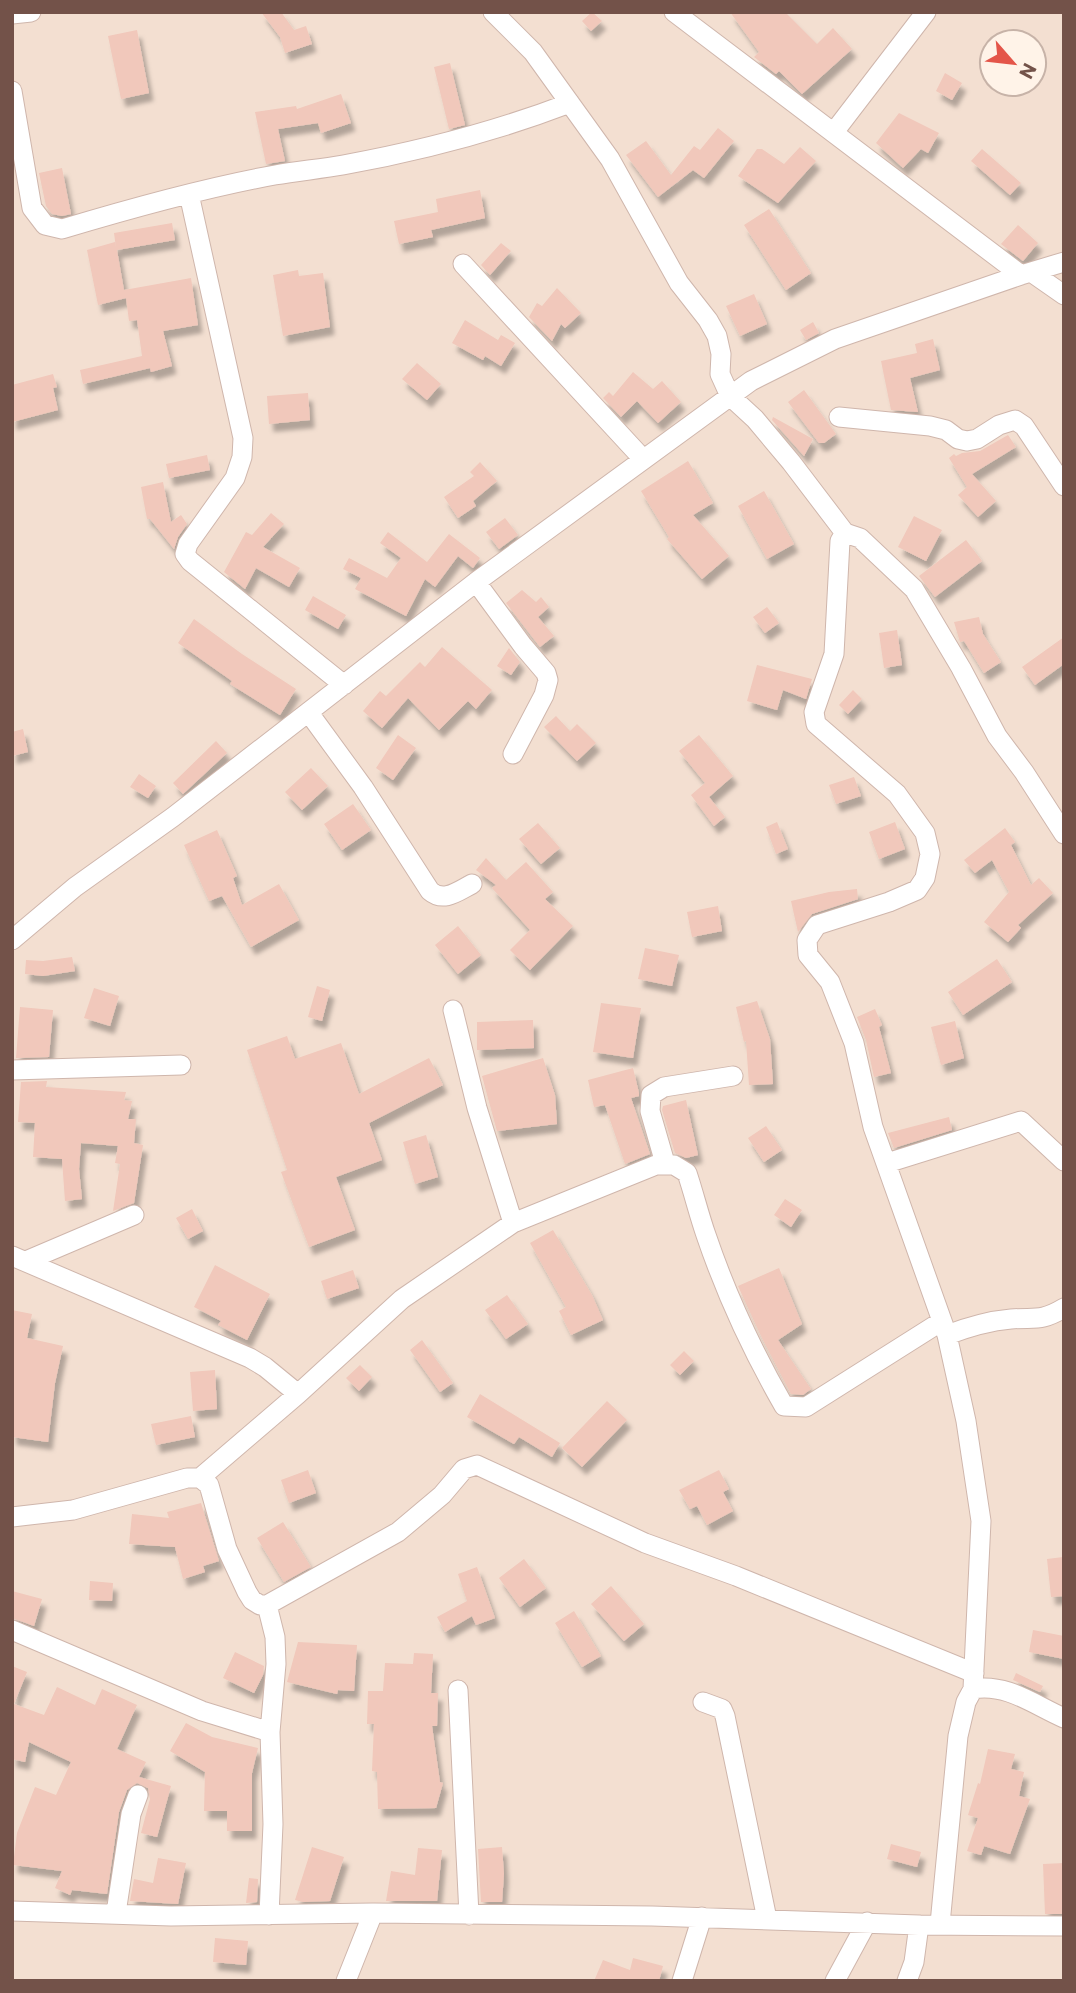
<svg xmlns="http://www.w3.org/2000/svg" width="1076" height="1993" viewBox="0 0 1076 1993" font-family="Commissioner,sans-serif">
<defs>
<filter id="shadow"><feDropShadow dx="4.5" dy="8" stdDeviation="2" flood-color="#0004"/></filter>
</defs>
<rect width="100%" height="100%" fill="#fceee2"/>
<path fill="#f3dfd1" fill-rule="evenodd" d="M12,12H1064V1981H12ZM992,42H1034V84H992Z"/>
<path fill="#f1c8bb" filter="url(#shadow)" d="M261,12H281L294,30L306,26L312,44L285,53L280,37Z
M592,12L602,21L591,31L582,21Z
M730,12H785L817,44L833,28L852,49L802,94L779,71L776,74L754,57L759,52Z
M137,30L149,93L121,99L108,36Z
M450,63L465,125L449,129L434,67Z
M945,73L962,83L952,100L936,91Z
M341,94L351,123L321,133L318,123L278,129L285,161L266,164L255,112L296,106L297,109Z
M899,113L939,133L928,153L921,149L903,168L876,143Z
M718,128L734,141L704,178L693,170L658,197L626,155L646,141L671,175L694,146L700,150Z
M800,147L816,161L778,203L738,176L757,149H762L784,164Z
M982,149L1021,183L1010,195L971,161Z
M62,168L71,214L62,216L52,214L46,206L39,173Z
M480,190L485,218L431,230L433,237L399,244L394,221L438,212L436,199Z
M769,209L811,273L786,290L744,225Z
M172,223L175,240L117,250L124,290L191,278L198,325L163,331L172,366L151,372L150,368L83,384L80,370L142,356L137,320L129,321L126,298L98,305L87,250L115,242L116,248L114,233Z
M1018,225L1038,243L1023,261L1001,244Z
M501,243L511,251L490,275L481,265Z
M298,270L299,276L323,273L330,327L283,336L273,275Z
M557,288L581,313L565,328L561,324L552,341L529,317L537,303L542,306Z
M754,294L767,324L740,336L726,306Z
M465,320L498,340L501,335L515,343L501,366L485,356L483,360L452,343Z
M813,322L819,333L806,340L800,330Z
M933,339L940,370L910,378L918,412L891,410L881,361L917,353L915,344Z
M417,363L441,384L427,400L402,379Z
M633,372L653,389L662,381L681,402L658,423L637,401L621,417L603,398L609,392L613,396Z
M53,374L57,387L53,388L58,410L12,422V385Z
M804,390L836,434L824,443H819L788,402Z
M308,393L310,420L269,424L267,396Z
M773,417L813,439L804,456L772,420Z
M1008,435L1016,447L972,474L996,501L978,517L958,495L967,487L949,458L954,454L956,456L962,453L980,451Z
M207,455L210,470L169,478L166,464Z
M688,461L713,503L693,515L729,556L702,579L667,539L669,537L641,491Z
M480,462L497,481L473,501L476,506L458,518L444,497L474,476L470,472Z
M163,482L171,522L181,515L187,524L178,537L174,549L150,519H147L141,487Z
M764,491L794,544L767,559L738,506Z
M271,513L284,524L263,547L300,568L289,587L256,568L245,589L224,572L246,532L252,535Z
M914,516L942,530L926,561L898,547Z
M505,518L518,535L499,549L486,532Z
M388,532L427,562L449,534L480,558L473,568L458,556L435,587L425,579L406,616L355,589L361,578L343,569L349,558L387,578L401,558L380,543Z
M966,540L982,561L935,597L919,576Z
M522,590L536,602L541,597L549,607L538,617L554,636L540,647L506,603Z
M313,596L346,615L338,629L305,610Z
M767,607L779,623L765,633L753,617Z
M979,617L983,634L1001,662L984,673L964,641L960,642L954,622Z
M194,619L242,654L296,689L280,715L230,684L232,681L178,643Z
M897,630L902,665L884,668L879,633Z
M1064,637V664L1035,685L1022,667Z
M442,647L492,690L476,709L468,701L439,730L408,698L382,728L363,711L380,691L386,696L420,662L425,667Z
M509,648L520,662L511,675L497,666Z
M757,665L812,679L806,699L783,690L777,710L747,701Z
M853,690L862,699L848,714L839,705Z
M556,716L570,731L577,724L596,743L577,761L544,727Z
M23,729L28,752L12,756V732Z
M398,735L416,748L393,780L376,768Z
M699,735L733,776L709,797L725,817L714,826L691,795L705,783L679,751Z
M216,741L227,753L183,794L173,783Z
M311,768L328,786L302,810L285,792Z
M139,774L156,786L148,798L130,787Z
M854,777L861,796L836,804L829,785Z
M353,804L371,830L342,850L324,824Z
M777,822L788,849L776,854L766,827Z
M895,822L905,849L879,859L869,832Z
M538,823L560,848L541,864L519,839Z
M1005,828L1015,842L1011,845L1031,885L1039,878L1053,893L1018,925L1021,928L1008,942L984,922L1009,892L992,860L975,873L964,860Z
M217,830L237,876L233,878L242,905L279,884L299,920L251,947L222,896L209,901L184,845Z
M486,858L506,880L526,862L553,892L545,899L573,926L530,970L510,950L530,930L492,888L496,885L476,870Z
M857,889L858,899L812,914L798,932L791,901L829,892Z
M718,906L722,931L692,937L687,912Z
M458,926L481,955L458,974L435,945Z
M645,948L679,955L672,986L638,979Z
M72,957L75,971L43,976L25,974L26,960L43,961Z
M997,959L1012,982L963,1015L948,992Z
M317,986L330,990L322,1021L308,1017Z
M94,988L119,996L110,1026L84,1018Z
M757,1001L770,1039L773,1084L749,1085L746,1041L744,1042L736,1007Z
M601,1003L641,1008L633,1058L593,1052Z
M20,1007L53,1010L49,1057L16,1058Z
M875,1009L882,1025L879,1027L891,1073L874,1077L866,1040L857,1017Z
M533,1020L534,1048L477,1050V1022Z
M955,1021L964,1058L941,1065L931,1027Z
M287,1036L295,1059L341,1043L359,1094L429,1058L443,1085L369,1123L382,1160L336,1177L355,1230L309,1247L281,1172L287,1170L247,1050Z
M543,1058L555,1095L557,1124L497,1131L482,1076Z
M633,1068L639,1093V1096L631,1098L650,1154L625,1164L605,1105L594,1107L588,1080Z
M47,1081L46,1087L126,1092L124,1100L132,1101L128,1119H136L134,1143L143,1145L134,1203L113,1211L120,1164L115,1163L118,1146L81,1143L79,1169L82,1199L65,1201L62,1159L33,1157L35,1123L18,1122L21,1082Z
M686,1100L698,1155L686,1158L675,1153L662,1110L663,1106Z
M949,1117L952,1130L894,1148L888,1133Z
M766,1126L782,1150L764,1162L748,1138Z
M426,1135L438,1177L415,1184L403,1142Z
M785,1199L802,1210L791,1227L774,1215Z
M192,1209L203,1231L188,1239L176,1218Z
M553,1230L592,1295L603,1320L571,1335L559,1311L566,1307L530,1243Z
M215,1265L270,1294L247,1340L218,1325L221,1321L194,1307Z
M779,1268L802,1324L778,1340L811,1389L803,1395L791,1394L762,1338L738,1286Z
M353,1270L359,1288L327,1299L321,1281Z
M507,1295L528,1324L506,1339L485,1310Z
M12,1310L32,1314L27,1338L63,1346L55,1383L48,1442L12,1437Z
M422,1340L453,1383L440,1392L410,1350Z
M684,1351L694,1361L680,1375L670,1365Z
M360,1365L372,1377L359,1391L346,1378Z
M215,1370L217,1409L193,1411L190,1372Z
M480,1394L560,1443L552,1457L519,1437L514,1444L467,1417Z
M607,1401L627,1420L582,1467L562,1448Z
M191,1416L195,1437L156,1445L151,1424Z
M308,1470L316,1493L289,1503L281,1480Z
M719,1470L729,1489L723,1492L733,1511L707,1525L697,1506L690,1509L679,1490Z
M201,1503L219,1561L203,1566L205,1572L183,1579L175,1547L129,1544L132,1514L169,1518L167,1512Z
M283,1522L311,1567L284,1582L257,1538Z
M1063,1557L1064,1596L1051,1597L1047,1559Z
M524,1559L546,1588L520,1607L499,1578Z
M477,1567L495,1618L476,1625L472,1616L445,1632L437,1617L467,1601L458,1574Z
M90,1581L113,1583L112,1601L89,1600Z
M611,1586L644,1624L624,1641L591,1604Z
M12,1591L42,1599L34,1626L12,1618Z
M574,1611L601,1656L582,1667L555,1623Z
M1033,1630L1064,1636V1659L1029,1652Z
M298,1642L357,1645L354,1691L338,1690L337,1694L287,1682Z
M235,1652L264,1666L263,1675L254,1693L223,1678Z
M414,1653L433,1654L431,1693H438L437,1726H432L440,1782L443,1783L436,1808L378,1809L377,1772L372,1771L374,1724H367L368,1691H383L385,1663L413,1664Z
M12,1666L27,1672L14,1704L44,1715L57,1687L95,1705L102,1689L137,1705L117,1749L146,1762L139,1777L171,1786L157,1837L141,1833L150,1799L148,1788L137,1783L127,1790L119,1812L107,1894L72,1890L70,1895L55,1888L62,1871L13,1865L17,1833L35,1787L56,1795L71,1762L29,1742L25,1762L12,1759Z
M1016,1673L1043,1686L1040,1692L1013,1680Z
M186,1723L212,1737L258,1748L252,1773V1831H227V1811H204L205,1772L170,1751Z
M988,1749L1015,1754L1011,1769L1024,1772L1019,1796L1030,1799L1010,1854L984,1846L981,1855L967,1851L978,1818L968,1815L978,1783L980,1784Z
M891,1844L921,1852L917,1867L887,1859Z
M312,1847L344,1857L330,1901L303,1902L295,1900Z
M502,1847L504,1874L502,1902H481L478,1849Z
M418,1848L442,1850L437,1901H386L391,1871L415,1875Z
M158,1858L186,1863L178,1904L130,1901L134,1879L153,1883Z
M1064,1863V1914H1045L1043,1864Z
M249,1878L258,1879L257,1902L246,1903Z
M215,1938L248,1941L246,1965L213,1962Z
M633,1958L663,1966L659,1981H594L603,1960L630,1970Z"/>
<g fill="none" stroke-linecap="round" stroke-linejoin="round">
<g stroke="#cfb6ac" stroke-width="21">
<path id="minor" d="M493,12L533,52L610,159L679,283L708,320L717,336L721,354L720,374L730,396L755,419L791,462L845,533
M674,12L1021,275
M12,14L31,12
M12,91L32,208L45,225L62,229C132,208 203,188 275,175C297,171 321,169 343,165C420,151 497,131 570,103
M834,132L926,12
M189,194L243,438L242,457L235,478L188,544L185,554L190,561L344,685
M463,264L643,459
M1031,272L1064,295
M839,417L930,426L946,430L958,439L967,441L977,439L999,425L1015,420L1024,426L1064,486
M476,582L523,646L546,673L548,680L544,695L513,754
M309,713L363,787L430,891C444,903 458,891 472,884
M12,940L75,887L173,817L476,582L751,381L835,339L1021,275L1064,262
M453,1010L477,1108L513,1223
M12,1070L181,1065
M665,1163L650,1111L651,1095L664,1087L733,1076
M887,1163L1021,1121L1064,1161
M12,1256L250,1358L265,1367L298,1394
M26,1261L134,1215
M947,1335C968,1327 988,1321 1011,1319C1036,1317 1040,1322 1064,1308
M200,1478L298,1394L402,1299L513,1223L656,1165H674L687,1173C694,1194 699,1215 706,1235C726,1294 753,1352 784,1406L806,1407L942,1321
M12,1517L73,1510L187,1478H200L209,1485L227,1549L247,1592L252,1600L260,1605H267L398,1532L442,1495L464,1469L477,1465L645,1543L736,1576L974,1673
M267,1605L275,1637L276,1664L270,1732
M12,1630L202,1711L270,1732L273,1824L269,1915
M973,1689C1007,1683 1034,1705 1064,1718
M458,1690L469,1915
M703,1702L722,1709L725,1716L767,1919
M12,1911L171,1916L373,1913L652,1916L919,1925L1064,1926
M116,1913L131,1814L138,1795
M940,1924L958,1736L966,1702L973,1689L981,1521L966,1421L947,1335L873,1127L854,1043L830,982L808,955L807,940L817,925L889,902L917,890L925,878L930,854L925,833L897,794L816,724L814,712L834,654L840,541L845,533L860,538L914,589L961,668L997,736L1024,772L1064,834
M346,1981L373,1913
M682,1981L702,1917
M835,1981L867,1922
M907,1981L914,1962L919,1925"/>
</g>
<use href="#minor" stroke="#fff" stroke-width="19"/>
</g>
<rect width="1076" height="1993" fill="none" stroke="#735249" stroke-width="28"/>
<g transform="translate(1013 63) rotate(118)"><circle r="33" fill="#fff3e8" stroke="#c7b3a8" stroke-width="2"/>
<path d="M0-5L12 26L0 18L-12 26Z" fill="#e45549"/>
<text y="-10" font-size="19" font-weight="bold" text-anchor="middle" fill="#735249">N</text>
</g>
</svg>
